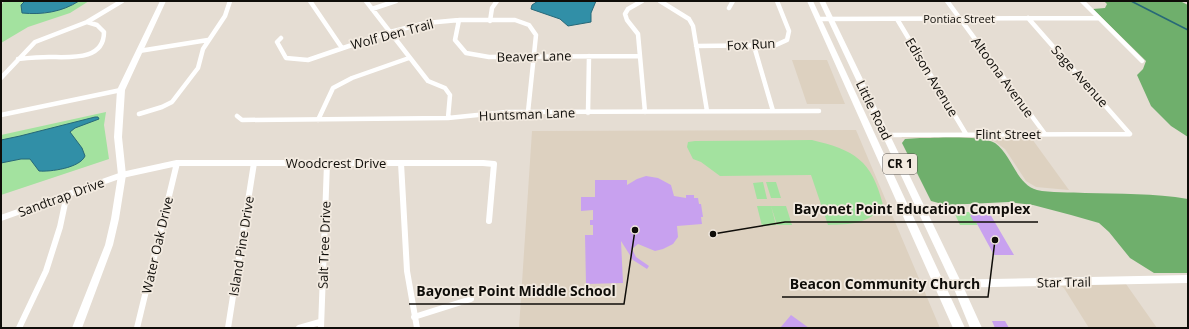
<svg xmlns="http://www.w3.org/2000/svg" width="1189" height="329" viewBox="0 0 1189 329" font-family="'Open Sans',sans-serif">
<rect width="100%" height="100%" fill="#e5ddd3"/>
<path fill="#ddd1c0" d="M792,60H827L845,104H807Z
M856,130L940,328H519L532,131Z
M1027,132L1069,190L1036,187L1026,181L1005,149L994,141L984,137L902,138L899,133Z
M1126,284L1157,328H1089L1064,288L1059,285Z"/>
<path fill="#a3e29f" d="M4,1H25L21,5L37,14L57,11L72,5L79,1H89L70,13L28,27L1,43V6Z
M106,112L104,125L109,159L1,195V135Z
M812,140C854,150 872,160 883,205C869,225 850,224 828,225L811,175L720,176L701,162L693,159L687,147L688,142L695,141Z
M763,182L767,199H757L753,183Z
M766,182H776L781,198H771Z
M757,206H771L776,225L762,226Z
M771,206H786L792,225H777Z
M954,212H974L975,215H970L978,225H960Z"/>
<path fill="#6faf6c" d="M1104,1H1180L1188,5V137L1171,126L1151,106L1137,75L1143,69L1146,61L1093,9L1105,8L1107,4Z
M920,138C937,138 982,135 995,143C1012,155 1016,184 1037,190C1049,193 1072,192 1085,193C1120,194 1154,193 1188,199V273H1154L1130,258L1109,232L1099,223L1071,215L1033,205L1009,202L946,205L931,201L902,143L905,139Z"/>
<path fill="#318fa7" stroke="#276878" d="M25,1H79C62,12 42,15 22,13L21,5Z
M538,1H596L591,13V22L568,26L560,19L531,9L532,5Z
M95,117H98L99,119L75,128L70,132L82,148L85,156C80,168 50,172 39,171L30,159H21L1,163V140L20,136Z"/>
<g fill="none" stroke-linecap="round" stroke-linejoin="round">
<path stroke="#276878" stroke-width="1.5" d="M1131,1L1188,30"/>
</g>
<path fill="#c8a1ef" d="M646,176L658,178L671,185L674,196L686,198V195H694V198H698L699,204H701L703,217H701L702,224L677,226L678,237L673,244L663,249L655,251L638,244L632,249L636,257L649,266L647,269L633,260L621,241L623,283L586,284L585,235H593V225H590V220H593V210L581,211V197H595V180H627V185L637,179Z
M990,214L1014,255H994L976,222H974L970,215Z
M791,315L809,328H780Z
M992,321H1005L1009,328H995Z"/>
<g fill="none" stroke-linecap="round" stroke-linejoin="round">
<path stroke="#fff" stroke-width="4.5" d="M310,1L342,48
M366,1L428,81L445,88L450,95L448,118
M642,1L628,9L625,14L627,20L638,34L645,112
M660,1L689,19L693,26L707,111
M947,1L1045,134
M1082,1L1142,61
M729,8L733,1
M372,9L396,1
M1028,18L1130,134
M819,19L1099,18
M897,19L966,134
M459,20L455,40L466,53L489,57L640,56
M490,21L492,8L497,1
M281,38L277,42L286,58L308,60L390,32L426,23L459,20H515L529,25L536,35L528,112
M696,46L776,45L787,40L789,31L777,1
M754,46L773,111
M139,51L208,40
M18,59C28,58 39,57 49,57C70,57 104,61 104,32L97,25L87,22
M1,78L35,42L87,22L122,1
M588,113L589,56
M139,114L162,107L172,102L198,68L203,49L225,16L230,1
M1,115L121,90
M237,116L242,120L448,118L507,112L819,111
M318,120L333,88L352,78L409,58
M886,135L1130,134"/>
<path stroke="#fff" stroke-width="6" d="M401,163L407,271L417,328
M1,218L122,175L177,163H483L494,164L489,221
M414,317L471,299
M19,328L46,271L60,227L67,194
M137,328L177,163
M228,328L254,163
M299,328L320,322
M321,328L327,163"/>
<path fill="#fff" fill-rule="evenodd" d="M160,1H166L125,90L122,137L126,175L119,219L113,245L82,328H72L105,245L111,219L118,175L114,137L117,90Z
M1188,275V283L940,288L937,287L935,284L937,281L940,280Z"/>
<path fill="#fff" fill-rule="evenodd" d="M807,1H813L965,328H953Z
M819,1H825L962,284L982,328H970L952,284Z"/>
</g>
<g text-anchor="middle" stroke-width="3.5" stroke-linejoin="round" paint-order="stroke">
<g font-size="11" fill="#0f0d09" stroke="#f2eae0">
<text x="959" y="23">Pontiac Street</text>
</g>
<rect fill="#f2eae0" stroke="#534f4a" stroke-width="1" x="883" y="154" width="34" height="20" rx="3"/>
<g font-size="12" font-weight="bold" fill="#0f0d09">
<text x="900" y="168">CR 1</text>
</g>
<g font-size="13" fill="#0f0d09" stroke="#f2eae0">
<text transform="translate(392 34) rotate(-15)" y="5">Wolf Den Trail</text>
<text transform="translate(751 44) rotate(-3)" y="5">Fox Run</text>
<text transform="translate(534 56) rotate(-1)" y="5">Beaver Lane</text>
<text transform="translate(1080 76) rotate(48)" y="5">Sage Avenue</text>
<text transform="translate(932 77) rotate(59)" y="5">Edison Avenue</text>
<text transform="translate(1003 77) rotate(54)" y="5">Altoona Avenue</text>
<text transform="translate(874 110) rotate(64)" y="5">Little Road</text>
<text transform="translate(527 114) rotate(-2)" y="5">Huntsman Lane</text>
<text x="1008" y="139">Flint Street</text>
<text x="336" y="168">Woodcrest Drive</text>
<text transform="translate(61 197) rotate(-20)" y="5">Sandtrap Drive</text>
<text transform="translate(157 245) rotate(-77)" y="5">Water Oak Drive</text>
<text transform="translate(324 245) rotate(-88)" y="5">Salt Tree Drive</text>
<text transform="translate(241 246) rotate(-81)" y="5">Island Pine Drive</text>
<text transform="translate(1064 282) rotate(-1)" y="5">Star Trail</text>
</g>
</g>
<path fill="none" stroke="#0f0d09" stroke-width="1.5" d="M713 234L785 222H1038M995 240L988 297H782M635 230L624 304H409"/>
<g fill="#0f0d09" stroke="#f2eae0" stroke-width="1.5">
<circle cx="713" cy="234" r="4"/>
<circle cx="995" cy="240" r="4"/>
<circle cx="635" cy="230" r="4"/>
</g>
<g font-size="14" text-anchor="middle" font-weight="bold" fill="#0f0d09" stroke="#f2eae0" stroke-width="3.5" stroke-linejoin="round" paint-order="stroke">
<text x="912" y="214">Bayonet Point Education Complex</text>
<text x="885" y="289">Beacon Community Church</text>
<text x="516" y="296">Bayonet Point Middle School</text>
</g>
<rect width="1189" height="329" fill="none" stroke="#0f0d09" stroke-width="4"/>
</svg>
